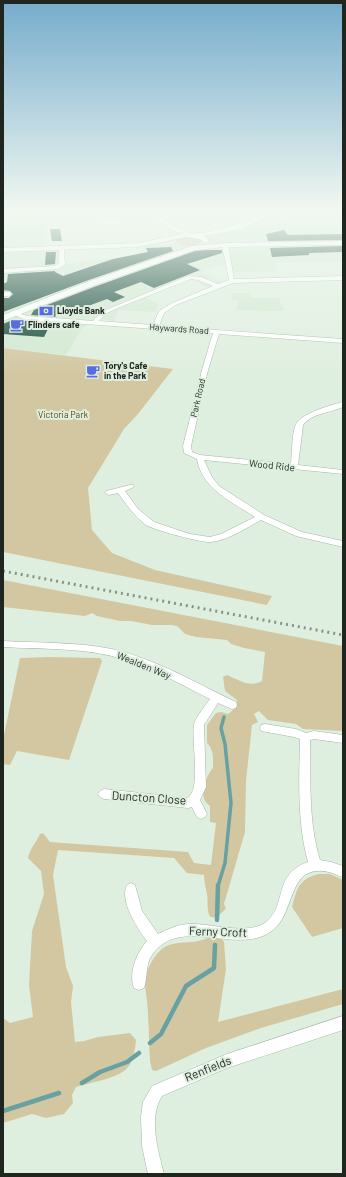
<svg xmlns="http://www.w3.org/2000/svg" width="346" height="1177" viewBox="0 0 346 1177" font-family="Barlow,sans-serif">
<rect width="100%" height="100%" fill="#dfefdf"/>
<path fill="#d2e8d1" d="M3,211H12V214L16,216L43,215L45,247L3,248Z
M270,214L306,226L338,222L343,231V262L274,263L277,271L231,272L229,263L203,270L223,282L208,288L188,278L143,296L158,304L156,312L118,310L114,321L98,319L95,322L83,327L66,355L3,348V250L61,249L62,264L91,261L138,255L147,243L212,233Z
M231,293H250L251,298H279L284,311L236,310L239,301L232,299Z"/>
<path fill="#d3c7a1" d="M192,236L201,240V242C194,247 182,248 176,241L180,238Z
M3,348L173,369L138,414L124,429L88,488L92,530L112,553L155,570L272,596L267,605L3,552Z
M3,580L343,646V731L303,729L296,724L268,720L259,711L254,714L258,722L252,725L246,781L245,832L224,904L226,908C221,915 209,924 208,910C207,905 208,900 207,894C206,888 204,882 204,875L187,873L174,858L58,850L53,875L66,967L73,986L71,1002L75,1042L84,1041L98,1037L130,1033L136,1040C135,1049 134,1060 128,1067C121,1078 88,1083 76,1087L72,1095L73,1103L64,1114L46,1118L32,1114L3,1123V1018L10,1023L33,1017L29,985L32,931L44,894L41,871L28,858C30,848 36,843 40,834L43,833L50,842L188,852L194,863L211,865L216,823L210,822V806C208,804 206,803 205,801C200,793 207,774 213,768C213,758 214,750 207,743V725L216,713L221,712L228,714C234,710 236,706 237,700L225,691L223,677L227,675C239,680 250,688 262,681L265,652L244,648L231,644L227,640L196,637L185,634L177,626L172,625H152L131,621H120L97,616L92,613L85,616L3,607Z
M48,657L100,658L102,661L69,760L17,751L10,765L3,764V740L20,658Z
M319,874H330L343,880V928L312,937L292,907C297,889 298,879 319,874Z
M208,938H221L224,942L226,969L218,1022L343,989V1004L261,1028L206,1048L156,1071L152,1070L150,1061C149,1046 149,1031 148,1015C148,1005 146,995 145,985C145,971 155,950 169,945C182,941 195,944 208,938Z"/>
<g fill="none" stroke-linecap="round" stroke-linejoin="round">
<path stroke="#68a1a1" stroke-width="3.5" d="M218,886L225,863L231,803L225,744L221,728L224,717"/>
<path stroke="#68a1a1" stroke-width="4.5" d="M217,920L218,885
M150,1043L161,1034L186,986L214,968L215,945
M82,1083L100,1072L127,1062L139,1053
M3,1111L59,1093"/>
</g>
<path fill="#0f4435" d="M50,229H60L62,241H52Z
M284,230L288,235L343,234V240L268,241L266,234Z
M343,246V252L309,253V255L290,256L272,257L270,248Z
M171,247L173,251L86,281L3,312V298H9L13,294L10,291L3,290V284L7,282L8,274L55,271V272L63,276L113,259L148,252L146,248Z
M208,250H222V253L187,264L200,270L154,288L141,282L114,292L125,297L113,302L107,299L80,309L77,307L64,312L58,310L55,317L31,315L34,310L94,287L195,251Z
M46,252H56L55,264L45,265Z
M10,321H26L51,323L44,337L3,334V324Z"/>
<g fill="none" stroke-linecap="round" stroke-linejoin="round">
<g stroke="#a6b5a5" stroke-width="1">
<path id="minor" d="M96,211H137L135,212L110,214L103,213L102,218C109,222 113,222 121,220L123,221C116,228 106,225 97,220L98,213Z
M152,211H156L163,219L172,226L194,235L191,237C175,232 160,226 152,211Z
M280,211H286L312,219L308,220Z
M339,211H343V213L339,212Z
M225,243L228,245L234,279L343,276V280L233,283L176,305L164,313L159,326L343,339V343L219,334L208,370L191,446L192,452L200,455L291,464C292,455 292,431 296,424C302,413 331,405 343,402V407C330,413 312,413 303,425L298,465L343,470V474L204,460L212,477L219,486L264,515L302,532L343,541V547L296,536L261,520C246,528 229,540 211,542C202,543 154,530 146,525C134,516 127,505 118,493L109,495L105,493L106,491L130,485H133L134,487L125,491L138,509L154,522L190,534L210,537L221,534L255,517C232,502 202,489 197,459L184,453L183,446L202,370L213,333L26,320L12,314L15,312L27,316L93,321L101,312L188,276L201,277L218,284L229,280L222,245ZM191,279L198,280L213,286L172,303L159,311L153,325L99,321L105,314L120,307Z
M59,248L64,249L65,264L58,269L3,273V269L55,266L59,263Z
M3,292H9L12,294L9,296H3Z
M3,641C39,643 77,642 112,649C156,659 196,683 236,702L237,705L236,708L232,709L218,703L204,725L206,787L200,800L207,814L205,817L201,819L197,817L192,807L188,808L104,799L100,797L98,794L100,791L104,789L187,798C202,791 191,741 194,725C195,718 206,705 210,699C178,683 147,665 112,656C80,648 37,649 3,647Z
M265,724L296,729L306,733L314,731L343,735V743L314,739L310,740C311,780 308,821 320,860L331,862L343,866V877C338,876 334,873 329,872C284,862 298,919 267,934C232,953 179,916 152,955C145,965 148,977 144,988L139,990L134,988C128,973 137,952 147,941C138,929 119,901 127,885L131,883L135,885L142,911L158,934C168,929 179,924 190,924C211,923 248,936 266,922C288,904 272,875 308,862C297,822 299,780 300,739L294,737L261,731L260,728L261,725Z
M343,1016V1030L227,1068L162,1096C148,1118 158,1150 164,1174H148L142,1146L141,1117L143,1102L152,1086L227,1054Z"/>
</g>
<g stroke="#a6b5a5" stroke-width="1">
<path id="secondary" d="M271,211H280L242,229L204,236L210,241L206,243L199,239L186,237L138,247L3,252V248L138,243L186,233C211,236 248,221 271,211Z
M343,241V245L225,247L195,250L93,286L3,321V315L87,282L192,246L225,243Z"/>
</g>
<use href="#minor" fill="#fff" fill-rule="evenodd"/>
<use href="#secondary" fill="#fff" fill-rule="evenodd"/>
<path stroke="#889488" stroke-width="3" stroke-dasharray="2 4" stroke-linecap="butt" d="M3,571L343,635"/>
</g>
<linearGradient id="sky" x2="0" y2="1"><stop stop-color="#75accc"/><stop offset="0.56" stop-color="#f1f8f1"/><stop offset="1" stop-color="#f1f8f1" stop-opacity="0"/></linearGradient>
<rect width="346" height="375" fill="url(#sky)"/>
<defs>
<g id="bank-bare" transform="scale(1.08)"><path d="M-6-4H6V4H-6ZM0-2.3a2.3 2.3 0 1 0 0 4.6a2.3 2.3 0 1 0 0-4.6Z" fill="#586ce2" stroke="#dfefdf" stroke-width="2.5" paint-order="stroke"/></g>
<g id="cafe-bare" transform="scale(1.08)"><path d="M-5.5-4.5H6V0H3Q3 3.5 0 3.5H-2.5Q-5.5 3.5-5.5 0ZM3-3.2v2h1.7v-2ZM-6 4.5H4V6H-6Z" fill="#586ce2" stroke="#dfefdf" stroke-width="2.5" paint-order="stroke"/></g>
</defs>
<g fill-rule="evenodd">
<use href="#bank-bare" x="46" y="311"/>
<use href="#cafe-bare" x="17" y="325"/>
<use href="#cafe-bare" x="93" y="371"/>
</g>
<g text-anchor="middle" stroke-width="4" stroke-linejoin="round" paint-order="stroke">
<g font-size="9" font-weight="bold" fill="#1f251f" stroke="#dfefdf" text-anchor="start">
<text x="57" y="314">Lloyds Bank</text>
<text x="28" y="328">Flinders cafe</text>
<text x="104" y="369">Tory's Cafe<tspan x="104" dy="10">in the Park</tspan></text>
</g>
<g font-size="9" fill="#1f251f" stroke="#dfefdf">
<text transform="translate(179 329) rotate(4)" y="3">Haywards Road</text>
<text transform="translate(198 398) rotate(-77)" y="3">Park Road</text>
</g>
<g font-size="9" fill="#544510" stroke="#dfefdf">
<text x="63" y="418">Victoria Park</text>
</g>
<g font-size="10" fill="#1f251f" stroke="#dfefdf">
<text transform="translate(272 465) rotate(6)" y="4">Wood Ride</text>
<text transform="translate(144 665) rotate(22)" y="4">Wealden Way</text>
</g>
<g font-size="12" fill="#1f251f" stroke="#dfefdf">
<text transform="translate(149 798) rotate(4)" y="4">Duncton Close</text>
<text transform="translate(218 932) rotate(2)" y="4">Ferny Croft</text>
<text transform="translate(208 1069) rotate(-22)" y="4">Renfields</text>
</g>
</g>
<rect width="346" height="1177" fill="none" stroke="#1f251f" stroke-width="8"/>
</svg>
